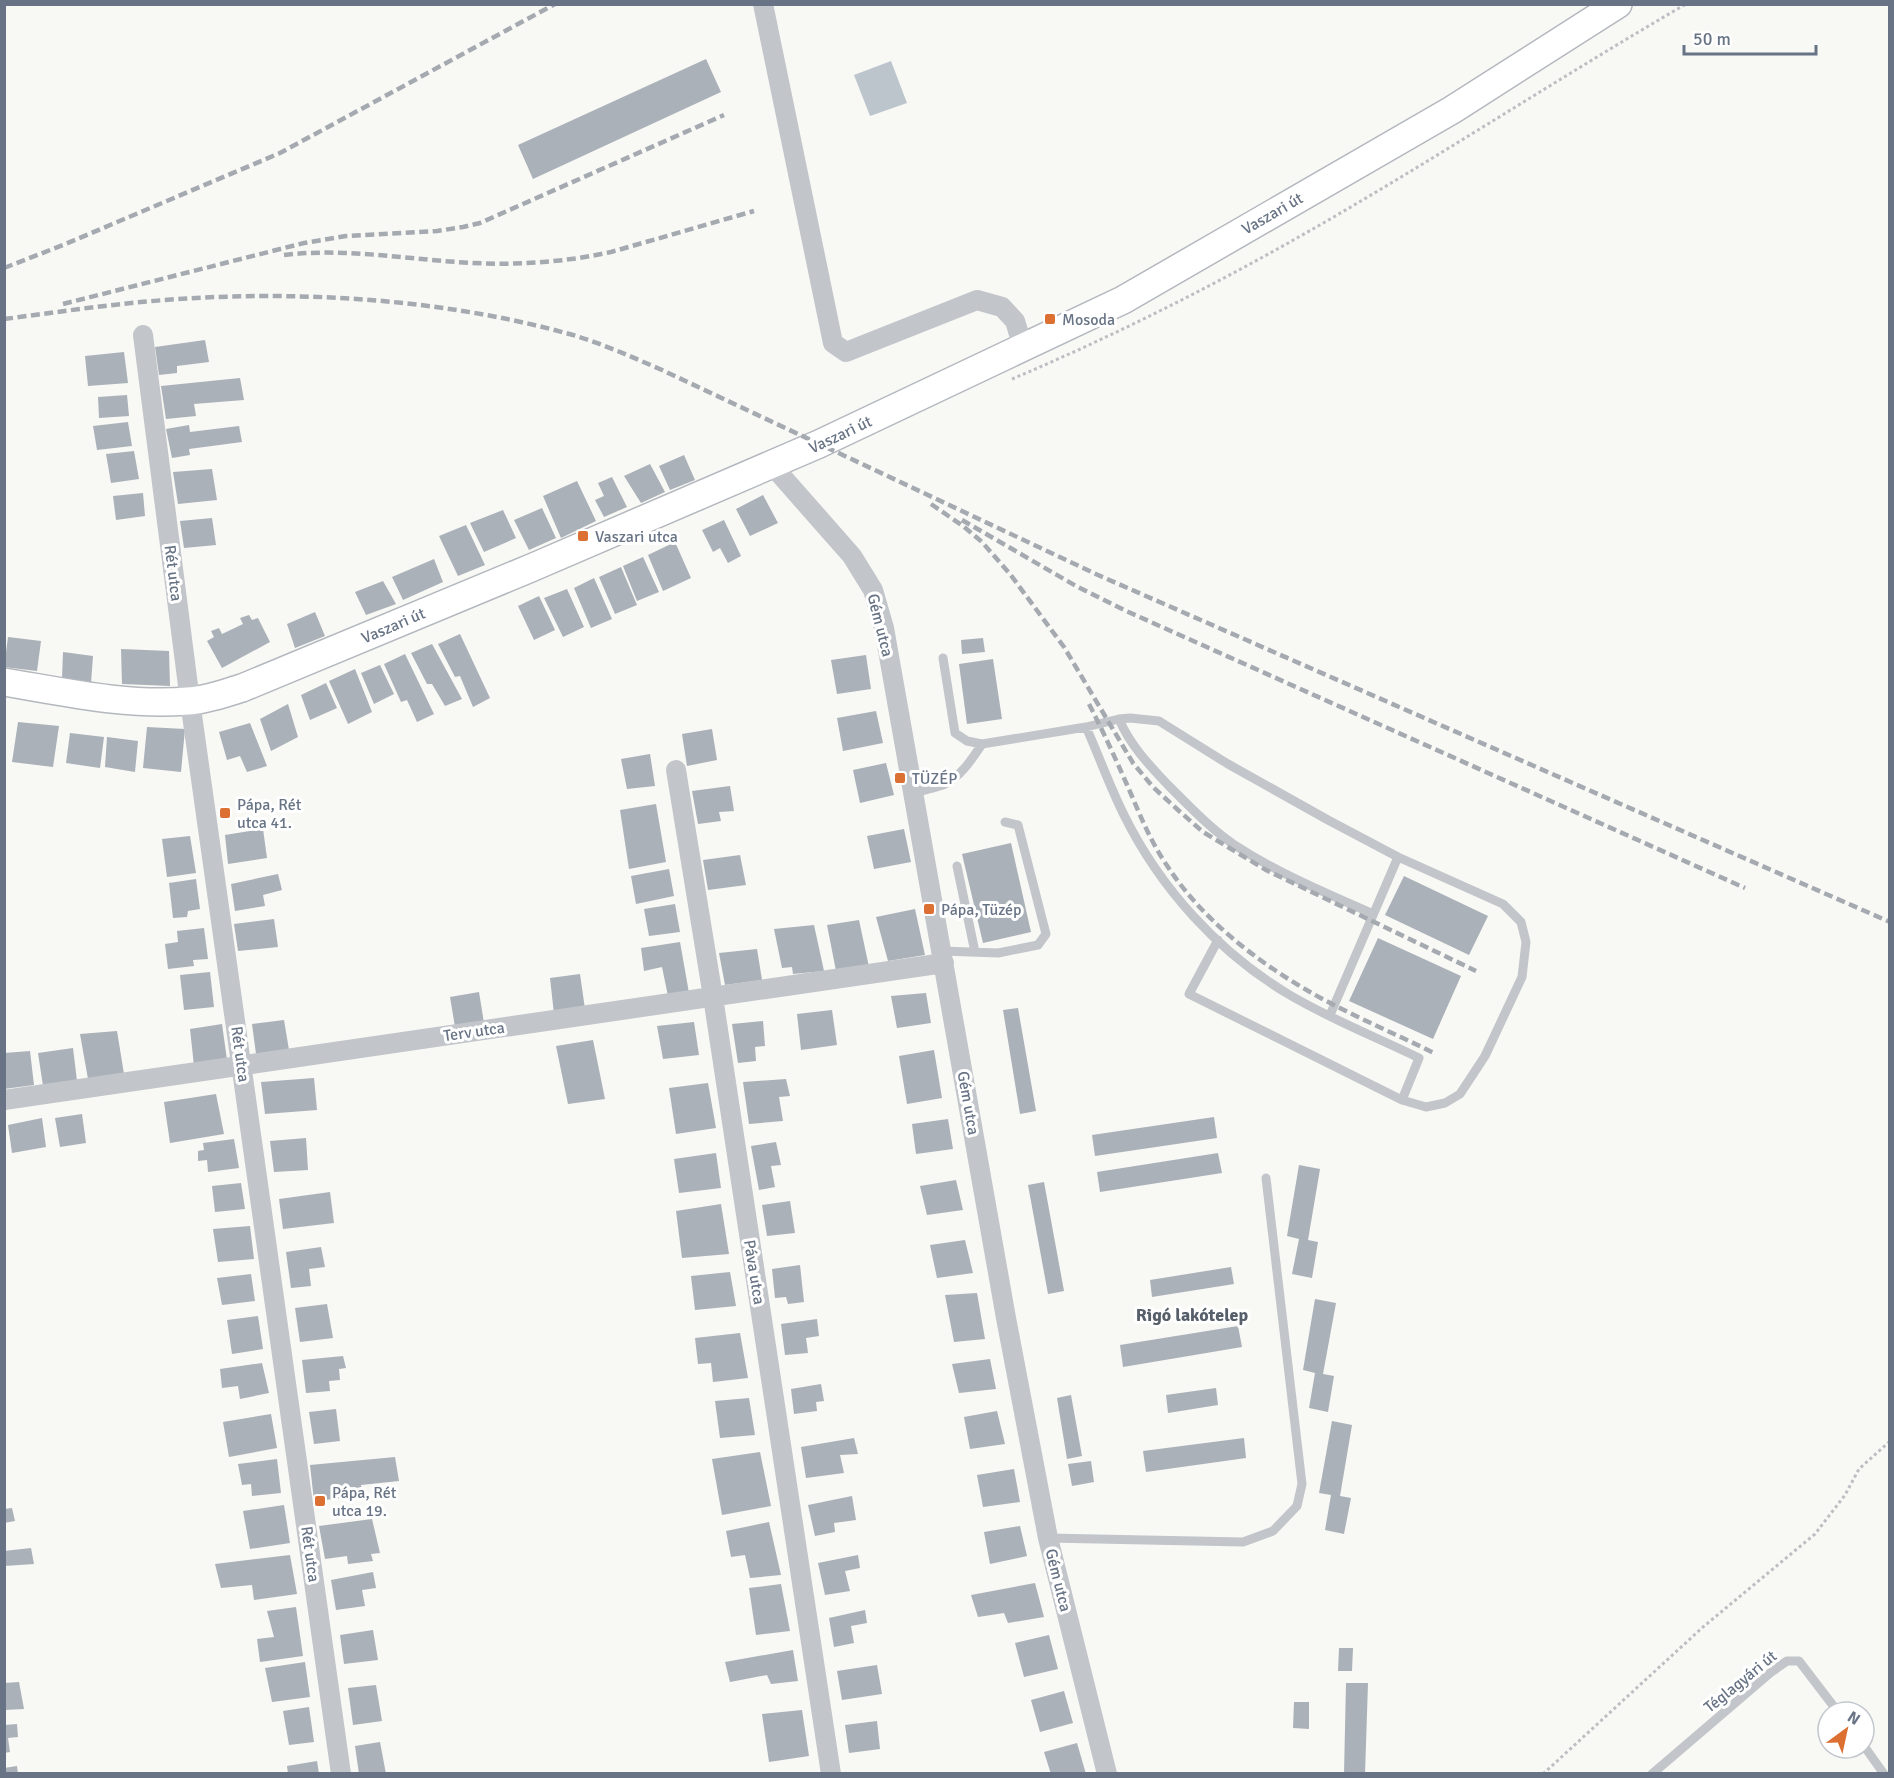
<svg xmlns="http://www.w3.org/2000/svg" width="1894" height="1778" viewBox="0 0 1894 1778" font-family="Signika,sans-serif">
<rect width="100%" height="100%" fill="#f8f8f5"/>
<path fill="#bcc5cb" d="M891,61L907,103L870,116L854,75Z"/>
<path fill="#aab1b8" d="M706,59L721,92L533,179L518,145Z
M205,340L209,362L177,366V373L159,375L155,347Z
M124,352L128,383L88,386L85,356Z
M240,378L244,400L194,404L196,416L166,419L161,386Z
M127,395L129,416L99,418L98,397Z
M128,422L132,446L97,450L93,426Z
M189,425L190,432L239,426L242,442L189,449L190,455L172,458L166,429Z
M134,451L139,479L111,483L106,454Z
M684,455L695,480L670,490L659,466Z
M650,464L665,492L641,503L624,476Z
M212,469L217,500L178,504L173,472Z
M612,477L627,507L604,517L595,500L604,496L598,483Z
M577,481L596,521L561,538L543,496Z
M143,493L145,516L116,520L113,496Z
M763,495L778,523L750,536L736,509Z
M542,508L556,538L529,550L514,520Z
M503,510L516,538L484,552L470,523Z
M212,518L216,545L184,548L180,521Z
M724,520L741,556L728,563L720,548L713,552L702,530Z
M466,525L485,565L458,576L439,536Z
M675,542L691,578L663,591L648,555Z
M643,557L659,592L637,601L623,566Z
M434,559L443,582L403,600L392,577Z
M621,567L637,605L615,614L599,577Z
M594,578L612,619L591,628L574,588Z
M383,581L396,604L366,615L355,592Z
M567,589L584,627L563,637L544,598Z
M539,596L555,630L534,640L518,606Z
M315,612L325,636L295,648L287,624Z
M249,615L252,620L258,618L270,642L222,668L207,641L214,637L211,631L219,628L222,634L243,624L240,618Z
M460,634L490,698L473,707L460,676L455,677L438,644Z
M8,637L41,641L37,671L4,667Z
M983,638L985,652L962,654L961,640Z
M432,644L462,699L445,706L432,684H427L411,653Z
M121,649L169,651L170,686L122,684Z
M63,652L93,656L91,683L62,678Z
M405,654L434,714L417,722L407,700L401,702L384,664Z
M866,655L871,689L837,694L831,660Z
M993,659L1002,719L967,724L959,664Z
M380,665L394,694L374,704L361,673Z
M355,669L372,712L348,724L329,681Z
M326,683L337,708L310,720L301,695Z
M288,704L298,737L271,751L260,719Z
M876,711L883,743L843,751L837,718Z
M18,722L59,726L53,767L12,762Z
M250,723L267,766L247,772L240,756L227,760L219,732Z
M147,727L185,729L181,772L143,768Z
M712,729L717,760L687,766L682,734Z
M70,733L104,737L100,768L66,763Z
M107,737L138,741L135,772L105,767Z
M650,754L655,786L627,789L621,759Z
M886,763L894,795L860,803L853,770Z
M730,786L734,811L719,812L721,821L698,824L692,791Z
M656,804L666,862L629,869L620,810Z
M263,829L267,858L228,864L225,835Z
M904,829L911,862L874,869L867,836Z
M190,836L196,873L167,877L162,839Z
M1011,843L1031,932L983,943L962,854Z
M740,855L746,885L708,890L703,860Z
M669,869L674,896L636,904L631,876Z
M278,874L282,890L263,895L265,906L235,911L231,884Z
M1404,876L1488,916L1469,955L1385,915Z
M196,879L200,909L188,911L187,917L173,918L169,883Z
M675,904L680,932L649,936L644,909Z
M915,909L925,955L888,961L876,917Z
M274,919L278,947L238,951L234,924Z
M859,920L869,967L836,971L827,925Z
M814,925L824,971L793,974L792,967L782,968L774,929Z
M204,928L208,959L193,960L194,966L168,969L165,944L178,942L177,931Z
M1378,938L1461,976L1433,1039L1349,1001Z
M680,942L689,993L668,996L662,967L644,971L641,948Z
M757,949L762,980L725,985L719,953Z
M210,972L214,1007L184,1010L180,975Z
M580,974L585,1009L554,1014L550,978Z
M479,992L484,1023L455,1027L450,997Z
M926,993L931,1023L897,1028L891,996Z
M1018,1008L1036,1111L1020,1114L1003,1010Z
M832,1010L837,1045L801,1050L797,1014Z
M284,1020L289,1050L256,1054L252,1024Z
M763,1021L765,1046L755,1047L756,1061L738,1063L732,1024Z
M694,1022L699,1055L663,1059L657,1026Z
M222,1024L227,1060L194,1066L190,1029Z
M117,1031L124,1074L88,1079L80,1034Z
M593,1040L605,1099L568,1104L556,1046Z
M73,1048L77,1081L43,1086L38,1053Z
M934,1050L942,1098L907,1104L899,1056Z
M30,1051L34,1085L4,1089V1053Z
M314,1078L317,1110L265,1114L261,1082Z
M786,1079L790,1096L779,1097L783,1121L749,1124L743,1082Z
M708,1083L716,1128L676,1134L669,1088Z
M216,1094L224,1134L170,1143L164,1102Z
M82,1114L86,1143L60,1147L55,1118Z
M1214,1117L1217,1138L1095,1156L1092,1135Z
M42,1118L46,1147L12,1153L8,1125Z
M948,1119L953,1149L916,1154L912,1124Z
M306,1138L308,1170L274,1172L270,1141Z
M234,1139L239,1168L208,1172L207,1160L198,1161V1151L204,1150L203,1143Z
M776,1142L781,1165L771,1166L775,1187L759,1190L751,1146Z
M716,1153L721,1188L679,1193L674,1159Z
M1218,1153L1222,1173L1100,1192L1097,1172Z
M1299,1165L1320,1169L1308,1240L1318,1242L1312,1278L1292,1274L1299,1239L1287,1236Z
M956,1180L963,1210L927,1215L920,1186Z
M1044,1182L1064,1291L1048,1294L1028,1185Z
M241,1183L245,1209L215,1212L212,1186Z
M330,1192L334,1223L283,1229L279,1199Z
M790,1201L795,1233L767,1236L762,1205Z
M721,1204L729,1254L682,1258L676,1211Z
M250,1226L254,1259L218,1262L213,1229Z
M965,1240L973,1273L937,1278L930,1245Z
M321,1247L325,1267L309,1269L311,1286L291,1288L286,1252Z
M800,1265L804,1302L788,1304L786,1297L775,1298L772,1269Z
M1231,1267L1234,1284L1152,1297L1150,1280Z
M730,1272L736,1306L695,1310L691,1276Z
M251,1274L255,1301L222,1305L217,1278Z
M977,1293L985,1339L954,1342L945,1295Z
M1315,1299L1336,1303L1323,1374L1334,1376L1328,1412L1309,1408L1315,1373L1303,1370Z
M327,1304L333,1338L300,1342L295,1308Z
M258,1316L263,1349L232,1354L227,1320Z
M817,1319L819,1336L806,1338L808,1353L785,1355L781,1324Z
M1238,1326L1242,1347L1123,1367L1120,1345Z
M740,1333L748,1378L713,1382L711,1363L698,1364L695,1338Z
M343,1356L346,1368L339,1369L340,1380L329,1381L330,1391L306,1393L302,1360Z
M990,1359L996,1389L959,1393L952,1364Z
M262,1363L269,1393L240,1399L238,1386L222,1388L220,1369Z
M821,1384L824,1401L816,1402L817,1411L794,1414L791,1389Z
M1216,1388L1218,1405L1168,1413L1166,1395Z
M1071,1395L1082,1456L1067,1459L1057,1398Z
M749,1398L755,1435L720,1438L715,1401Z
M336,1409L340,1441L314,1444L309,1412Z
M997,1411L1005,1444L970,1449L964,1417Z
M271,1414L277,1448L229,1457L223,1422Z
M1332,1421L1352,1425L1340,1496L1351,1498L1344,1534L1325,1530L1331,1495L1319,1493Z
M854,1438L858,1454L840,1455L844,1473L806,1478L801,1447Z
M1244,1438L1246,1458L1146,1472L1143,1451Z
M760,1452L771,1506L722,1515L712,1459Z
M395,1457L399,1481L361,1485L363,1496L314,1501L310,1465Z
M277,1459L281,1493L252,1496L251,1484L242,1485L238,1464Z
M1091,1461L1094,1482L1072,1486L1068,1464Z
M1014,1469L1020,1502L983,1507L977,1475Z
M852,1496L856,1520L834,1523L835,1532L815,1536L808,1505Z
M284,1505L290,1543L250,1549L243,1511Z
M12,1508L15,1521L4,1523V1509Z
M372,1519L380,1553L371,1554L373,1561L348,1564L347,1556L325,1559L319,1526Z
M769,1522L781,1575L750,1578L745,1555L731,1557L726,1531Z
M1020,1526L1027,1556L990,1564L984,1532Z
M31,1548L34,1564L4,1566V1551Z
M290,1555L297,1594L254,1600L252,1585L221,1588L215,1564Z
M858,1555L860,1568L845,1571L850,1591L825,1595L818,1563Z
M373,1572L376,1588L362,1590L365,1606L336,1610L331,1580Z
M1035,1583L1044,1617L1008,1623L1004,1613L978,1617L971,1595Z
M781,1584L790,1631L756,1635L749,1588Z
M296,1607L303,1656L260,1662L257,1639L274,1637L267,1611Z
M865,1610L867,1623L851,1626L854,1643L834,1647L829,1618Z
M373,1630L378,1660L344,1664L340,1635Z
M1049,1635L1058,1669L1024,1677L1015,1643Z
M1339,1648H1353L1352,1671H1338Z
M793,1650L798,1681L771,1684L767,1675L730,1682L725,1662Z
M305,1662L310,1697L272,1702L265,1668Z
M877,1665L882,1694L842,1700L837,1671Z
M19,1682L24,1709L4,1710V1683Z
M1346,1683H1368L1365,1774H1344Z
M376,1685L382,1721L353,1725L348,1688Z
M1064,1691L1073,1723L1040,1732L1031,1700Z
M1294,1702H1309V1729L1293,1728Z
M309,1707L314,1742L289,1745L283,1711Z
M802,1710L809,1756L769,1762L762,1714Z
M877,1721L880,1749L849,1753L845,1725Z
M17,1724L18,1737L8,1738L10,1752L4,1753V1725Z
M380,1742L386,1774H359L355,1746Z
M1077,1743L1086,1774H1051L1044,1752Z
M317,1761L319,1774H288L287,1766Z
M17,1766L18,1774H4V1768Z"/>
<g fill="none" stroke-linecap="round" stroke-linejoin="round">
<g stroke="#b4b8be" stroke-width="30">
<path id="secondary" d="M4,682C65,692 126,706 188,701C207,700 225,693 242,688L531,568L819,444L1123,300L1452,110L1618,4"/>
</g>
<path stroke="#bcbec1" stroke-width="3" stroke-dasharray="3 3" stroke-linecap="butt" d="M1012,379C1109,338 1205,290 1297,238C1428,164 1555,80 1686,4
M1543,1774L1703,1627L1815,1534L1845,1495L1859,1469L1890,1441"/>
<path stroke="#c2c5c9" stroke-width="9" d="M943,658L955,733L967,741L982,744
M1119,719C1130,745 1149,765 1168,785C1189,806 1209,827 1233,844C1277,873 1326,893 1373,914
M1086,727C1099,756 1110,787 1124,815C1160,888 1218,952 1288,994C1330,1019 1376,1037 1419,1058L1402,1100
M915,793C924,790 934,788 943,785C960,778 972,759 982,744L1086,727L1119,719L1130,718L1159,721L1228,764L1328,820L1398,857L1503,904L1521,922L1526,942L1522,977L1485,1056L1460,1094L1445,1103L1426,1107L1402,1100L1189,994L1218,940
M957,866L975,952
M942,951L998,953L1038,945L1046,934L1018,825L1005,822
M1330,1015L1398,857
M1048,1538L1243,1542L1273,1531L1297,1506L1302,1484L1266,1178
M1864,1746L1884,1774
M1652,1774L1770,1673L1787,1661H1799L1838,1712"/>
<path stroke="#c2c5c9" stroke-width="20" d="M763,4L833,343L846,352L977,300L1002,307L1015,321L1023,347
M143,335L190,701L341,1774
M771,464L852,556L873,590L884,628L1006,1318L1048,1538L1107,1774
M676,770L713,997L831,1774
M4,1100L944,963"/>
<use href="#secondary" stroke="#fff" stroke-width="27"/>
<path stroke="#a5a9b0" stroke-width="4.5" stroke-dasharray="9 4.5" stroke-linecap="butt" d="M284,255C342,248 399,258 457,262C509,266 561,263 611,252L754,211
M4,268L63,245L280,153L555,4
M63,304L304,243L346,236L437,231L463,227L480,223L724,115
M4,319C44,314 83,308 122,304C268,288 431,295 573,335C603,344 632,357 662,370L1098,575L1890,922
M931,504L963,526L982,542L1010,574L1064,647L1133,763L1153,787L1178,810L1203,832L1266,870L1476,971
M962,520L1076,586L1124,610L1745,888
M1089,704C1104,733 1118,764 1131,794C1142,820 1152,844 1168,867C1202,919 1256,961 1310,992C1350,1015 1394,1033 1436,1054"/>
</g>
<g fill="#db7032" stroke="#fff" stroke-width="2">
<rect x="1044" y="313" width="12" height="12" rx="3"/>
<rect x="577" y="530" width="12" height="12" rx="3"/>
<rect x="894" y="772" width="12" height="12" rx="3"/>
<rect x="219" y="807" width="12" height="12" rx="3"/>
<rect x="923" y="903" width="12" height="12" rx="3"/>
<rect x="314" y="1495" width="12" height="12" rx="3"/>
</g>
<g text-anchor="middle" stroke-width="6" stroke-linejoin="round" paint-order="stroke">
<g font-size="16" fill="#687485" stroke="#fff">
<text transform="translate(1272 213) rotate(-30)" y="6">Vaszari út</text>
<text transform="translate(840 434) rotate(-25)" y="6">Vaszari út</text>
<text transform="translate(174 573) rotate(83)" y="6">Rét utca</text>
<text transform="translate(393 625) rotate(-23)" y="6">Vaszari út</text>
<text transform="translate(881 625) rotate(76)" y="6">Gém utca</text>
<text transform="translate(474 1031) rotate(-8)" y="6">Terv utca</text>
<text transform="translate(241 1054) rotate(82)" y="6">Rét utca</text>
<text transform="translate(969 1103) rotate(80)" y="6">Gém utca</text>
<text transform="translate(755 1272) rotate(81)" y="6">Páva utca</text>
<text transform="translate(311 1554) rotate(82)" y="6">Rét utca</text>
<text transform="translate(1059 1580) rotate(76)" y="6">Gém utca</text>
<text transform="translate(1740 1681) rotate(-39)" y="6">Téglagyári út</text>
</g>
<g font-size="16" fill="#687485" stroke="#fff" text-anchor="start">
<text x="1062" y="325">Mosoda</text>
<text x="595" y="542">Vaszari utca</text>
<text x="912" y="784">TÜZÉP</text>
<text x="237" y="810">Pápa, Rét<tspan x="237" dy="18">utca 41.</tspan></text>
<text x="941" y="915">Pápa, Tüzép</text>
<text x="332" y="1498">Pápa, Rét<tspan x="332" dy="18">utca 19.</tspan></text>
</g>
<g font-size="18" font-weight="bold" fill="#565f6a" stroke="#fff">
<text x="1192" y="1321">Rigó lakótelep</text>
</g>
</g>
<rect width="1894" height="1778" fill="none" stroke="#687485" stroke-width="12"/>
<g transform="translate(1846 1730) rotate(33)"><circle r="28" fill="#ffffff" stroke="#c3c7ce" stroke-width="1.5"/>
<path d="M0-4.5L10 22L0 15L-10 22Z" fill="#db7032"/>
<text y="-9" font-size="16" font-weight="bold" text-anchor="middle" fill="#687485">N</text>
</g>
<path d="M1684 45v9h132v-9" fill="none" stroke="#687485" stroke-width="3"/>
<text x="1693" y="45" font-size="18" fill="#687485" stroke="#ffffff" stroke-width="4.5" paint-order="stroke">50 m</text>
</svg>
